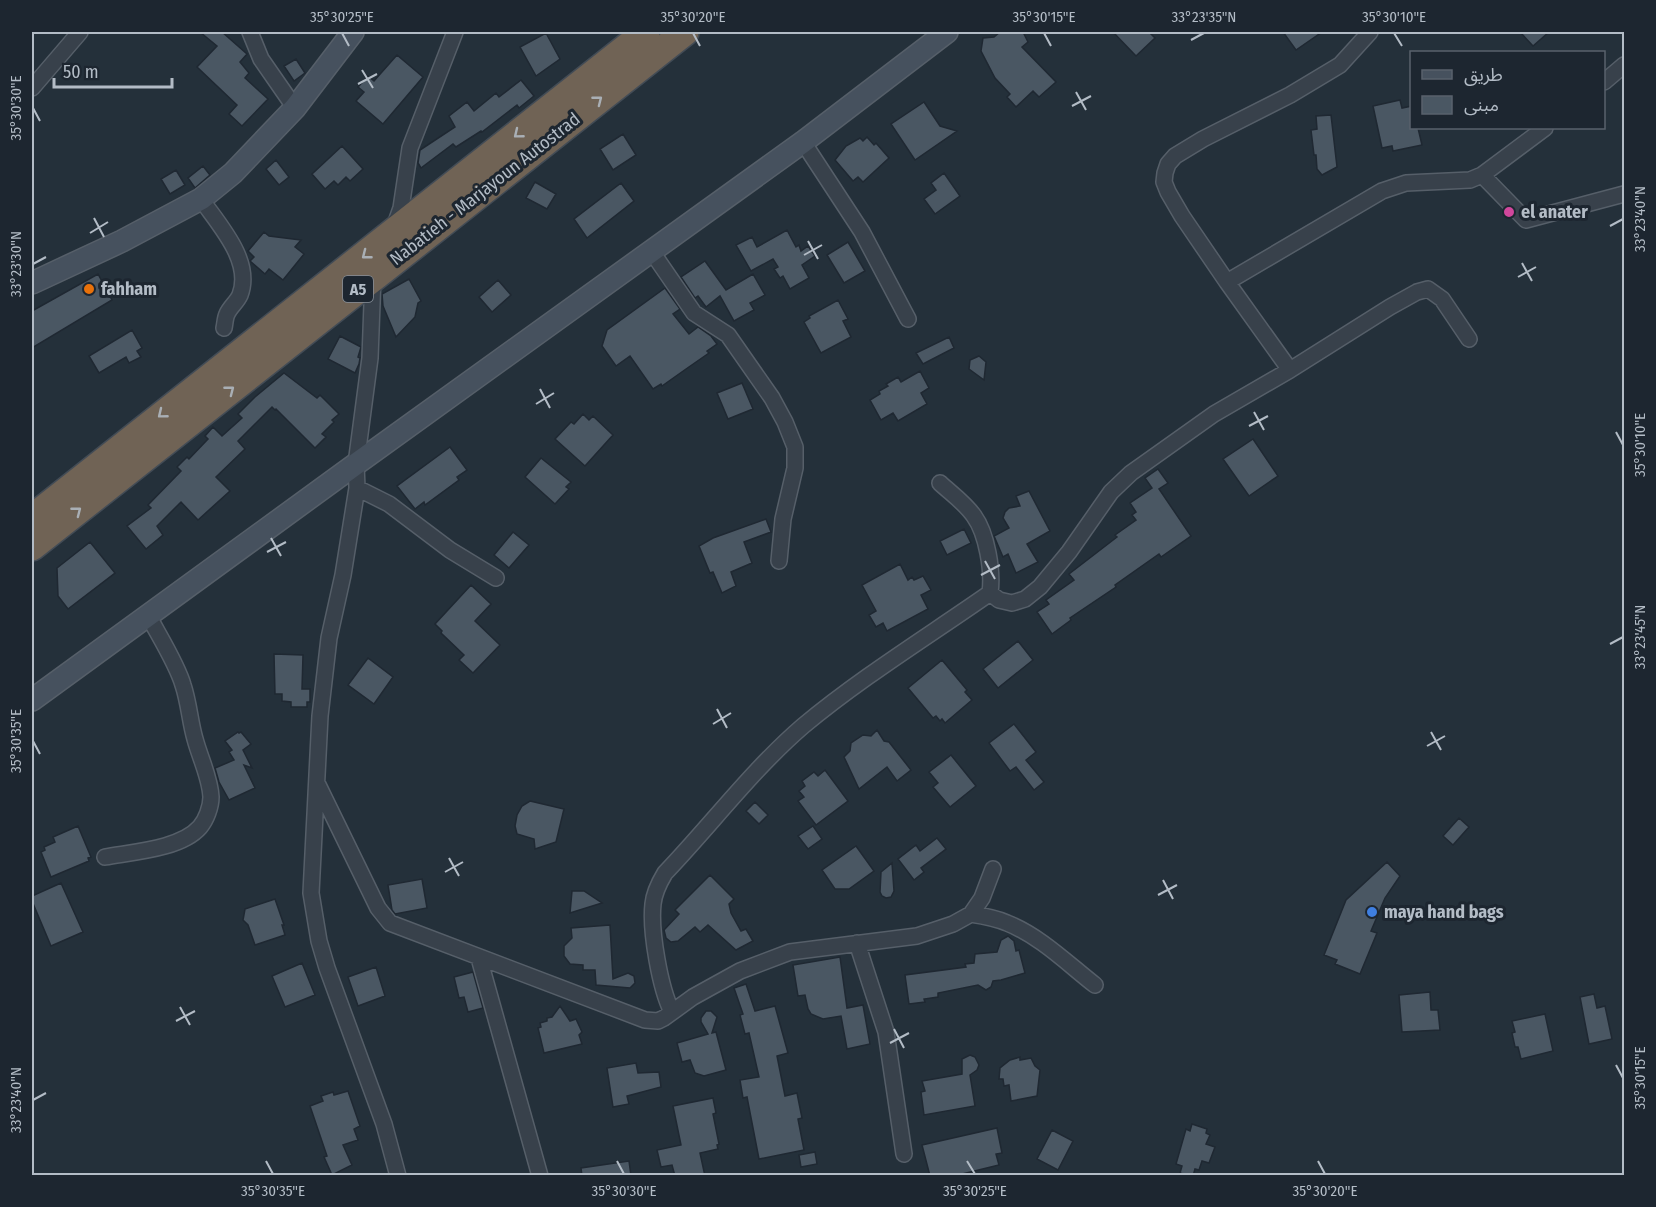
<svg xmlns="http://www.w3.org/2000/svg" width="1656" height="1207" viewBox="0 0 1656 1207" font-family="'Fira Sans Condensed','Noto Sans Arabic',sans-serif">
<rect width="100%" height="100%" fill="#24303a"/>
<path fill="#4a5763" stroke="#1f2832" stroke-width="1.5" d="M200,32H222L247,54L240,62L249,73L245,78L268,99L242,126L229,114L237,105L197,67L217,46Z
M1000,32H1023L1028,42L1022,47L1056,82L1039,97L1033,91L1016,107L1007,97L1010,94L995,78L981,51L983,38L994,37Z
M1113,32H1149L1155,38L1136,56Z
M1283,32H1322L1296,50Z
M1520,32H1549L1533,46Z
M546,33L560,59L536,76L520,47Z
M397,55L423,77L383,124L356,101L364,92L358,87L368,76L374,81Z
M296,59L305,73L294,81L284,66Z
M521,80L534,96L519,108L517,105L482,132L481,131L456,147L453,144L421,168L418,163L420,150L455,127L449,116L467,102L474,111L496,93L499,97Z
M1400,100L1402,108L1412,106V128H1418L1422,145L1393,151L1392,146L1382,148L1373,106Z
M924,102L940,126L957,131L915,160L891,124Z
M1331,115L1337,167L1322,175L1317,169L1316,155H1314L1311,130L1317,129L1316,116Z
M623,134L636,155L613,170L600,149Z
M867,137L874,145L876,143L889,158L863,182L858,177L853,181L835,160L846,146L860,138L863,141Z
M342,146L363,169L350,181L346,177L338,185L334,181L325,189L312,174Z
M276,160L289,177L279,185L266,169Z
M203,166L210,175L195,188L188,178Z
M176,170L185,185L170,194L161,179Z
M944,173L960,196L935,214L924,199L936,190L931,183Z
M535,182L556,194L547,209L526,198Z
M621,183L634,201L587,238L574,219Z
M787,230L796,247L799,245L801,251L808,246L815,256L802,265L809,278L790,289L783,276L780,278L774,269L778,267L773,259L751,271L736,245L752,237L757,247Z
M264,232L269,236L301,240L295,247L304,254L283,280L269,269L265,274L250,261L254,257L248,251Z
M848,242L865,271L844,283L827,255Z
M705,261L726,290L753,274L765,295L750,303L754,310L734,321L720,296L706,307L698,296L695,298L681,277Z
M98,274L112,300L32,348V311Z
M409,279L421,301L418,303L415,317L396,337L383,306L382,294Z
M498,280L511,295L492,312L479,297Z
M665,288L680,309L673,314L689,334L698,327L711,336L717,344L707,351L709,353L686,369L662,386L661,384L653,389L630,356L616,366L602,346L607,330Z
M838,300L848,319L843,321L851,337L821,353L804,322L810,318L809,316Z
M132,330L142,348L137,351L141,357L129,363L126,357L99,373L89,356Z
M340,336L361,347L358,357L360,358L359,364L355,373L328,359Z
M949,337L954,348L923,364L916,353Z
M979,356L986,362L984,380L969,369L970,360Z
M920,371L929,388L921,393L927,404L898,421L893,413L881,420L870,400L880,394L879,391L888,386L886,384L898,377L901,382Z
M284,373L317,398L320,395L339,414L332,420L334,422L322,434L326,437L315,448L276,409L275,410L272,407L238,441L245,449L216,477L230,491L198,520L181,502L157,526L163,535L146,549L127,526L151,508L148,505L181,471L177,467L187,457L189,459L208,439L205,436L213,427L222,436L242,418L238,414L255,397Z
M742,383L753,409L728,419L717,393Z
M583,414L589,420L593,416L613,435L585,466L555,439L571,422L574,424Z
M1253,439L1278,476L1249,496L1223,459Z
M450,447L467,470L457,477L459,480L425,505L424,502L415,509L397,486Z
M541,458L571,482L566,487L569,489L555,504L525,477Z
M1158,469L1168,483L1159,489L1191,536L1161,557L1159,554L1115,585L1116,587L1070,618L1071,620L1052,634L1037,612L1049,604L1046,600L1074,580L1069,574L1117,537L1115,535L1136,520L1132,515L1136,512L1130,503L1152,488L1145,478Z
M1029,491L1050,531L1027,544L1038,562L1016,573L1008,554L1003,557L994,536L1009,528L1003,518L1005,512L1009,508L1020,506L1016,496Z
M766,519L771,532L744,542L752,563L731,572L736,586L722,593L713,572L710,573L699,546L713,538Z
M964,529L971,543L947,555L940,541Z
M513,532L529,545L509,568L494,555Z
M90,542L115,573L68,609L58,596L57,568Z
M900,564L908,580L912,577L914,580L923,576L931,590L921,595L928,609L887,631L883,623L876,627L869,615L876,611L862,585Z
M471,585L491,604L475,621L500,645L473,673L459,660L464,655L441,633L442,631L435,624Z
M1018,641L1033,660L998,688L983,669Z
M274,654L303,655L302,689H310V702H307V707H291V702L282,701V694H275Z
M368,658L393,677L374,704L348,685Z
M942,660L967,690L965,692L972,700L945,723L942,719L940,721L936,716L933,718L908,688Z
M1014,724L1036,752L1026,760L1044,782L1034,790L1016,767L1010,771L989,743Z
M877,730L884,741L889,742L911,770L897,781L887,767L859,789L844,757L850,751L851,743L863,735L871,736Z
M238,732L239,733L241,732L251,744L243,750L252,768L244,765L255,788L229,800L219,782L215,768L234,760L229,752L232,750L225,741Z
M951,755L976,786L950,807L933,787L938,783L929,772Z
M825,770L848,801L816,825L798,801L804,797L799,791L805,786L802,781L814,772L818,776Z
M530,801L564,809L556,842L535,849L534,839L517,834L515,826L517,815L522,806Z
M755,802L768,815L759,824L746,811Z
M1459,818L1469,827L1453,845L1443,836Z
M78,826L91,857L88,858L89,861L51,877L41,852L45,850L44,847L55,842L53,837Z
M813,826L822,839L808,849L798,836Z
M937,838L946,849L921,868L924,872L914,880L898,859L916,845L920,851Z
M856,846L874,871L849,889H835L822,870Z
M1387,862L1400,876L1385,898L1371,931L1377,933L1360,974L1335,964L1337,960L1324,955L1346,900Z
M892,863L894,891L891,897L886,898L882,896L880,892L881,872Z
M710,875L734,899L729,904L731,913L741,931L746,929L753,941L736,950L708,925L700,932L695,927L678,941L671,942L666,938L664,930L679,914L675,910Z
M422,879L427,908L395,914L392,910L388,885Z
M61,883L83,932L51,946L32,901V896Z
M572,891H584L602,903L570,913Z
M275,899L284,925H282L285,935L255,945L248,925L243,920L245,909Z
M610,925L613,979L628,973L634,976L635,983L630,988L596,985L595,970H583V965L570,964L564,956V946L572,938L571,928Z
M1008,936L1014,941L1016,951L1019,950L1025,973L1001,980L993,981L991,987L986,990L978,985L938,993V997L924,999L925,1002L909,1004L905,975L966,967L965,964L974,963L975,954L997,952L1001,940Z
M840,957L847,1008L863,1005L870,1044L847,1049L841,1016L823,1019L811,1014L808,1009L805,995L798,996L793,965Z
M302,963L315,995L285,1007L272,976Z
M376,967L385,996L358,1006L348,977Z
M473,972L483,1008L468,1012L464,997L459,998L454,977Z
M746,984L755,1011L775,1006L788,1053L777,1056L785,1096L797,1093L802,1118L798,1119L804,1150L759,1159L747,1097L743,1098L740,1080L759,1077L749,1033L745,1034L740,1015L743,1014L734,988Z
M1430,992L1431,1010H1438L1440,1030L1402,1032L1399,995Z
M1594,994L1597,1008L1605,1006L1612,1039L1589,1044L1580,997Z
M560,1006L570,1021L576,1019L582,1032L579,1035L582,1044L544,1053L538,1028L541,1027L540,1023L547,1021V1018L552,1017Z
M706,1011H711L717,1017L712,1033L716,1032L726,1070L704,1076L695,1073L690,1060L682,1062L677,1043L708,1034L701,1022V1018Z
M1545,1014L1553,1051L1521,1059L1518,1047H1515L1512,1033L1515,1032L1512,1021Z
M970,1055L975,1057L979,1065L977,1070L970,1075L975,1106L924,1115L921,1092L925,1091L922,1081L962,1074V1059Z
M1020,1057V1060L1031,1058L1035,1066L1040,1070L1037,1096L1011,1101L1009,1085L1004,1086L1003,1079H999L1000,1068L1010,1060Z
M636,1063L638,1073L659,1072L661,1087L627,1096L629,1104L613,1107L607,1068Z
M348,1091L360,1126L354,1129L358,1140L343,1145L352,1165L332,1175L324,1157L327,1156L310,1106L323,1101L321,1096L333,1092L334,1095Z
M713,1098L716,1113L713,1114L719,1144L717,1145L718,1149L700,1153L705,1176H675L672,1165L661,1167L657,1150L681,1145L673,1106Z
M1192,1124L1207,1129L1206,1133L1210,1135L1206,1144L1215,1147L1209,1163L1202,1161L1199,1170L1195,1169L1193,1176H1189L1180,1173L1182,1166L1176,1164L1186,1129L1190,1131Z
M997,1128L1002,1153L996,1154L999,1165L954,1176H930L922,1145Z
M1052,1130L1073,1141L1058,1170L1037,1159Z
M815,1152L817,1164L801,1167L799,1155Z
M629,1161L631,1176H582L581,1168Z"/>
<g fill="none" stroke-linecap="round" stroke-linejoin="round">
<g stroke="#565f69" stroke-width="18">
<path id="street" d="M250,32L261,59L295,108
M1604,82L1624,65
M32,88L80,32
M803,142L862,232L908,319
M1482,175L1526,220L1624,194
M201,199C219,225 253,261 240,295C237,302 230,307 227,314C225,318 225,324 224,328
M394,228L401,208L410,148L455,32
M652,252L694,313L728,335L772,398L785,422L795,447V468L783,519L779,561
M373,276L370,358L356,464L357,488L343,575L329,638L320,716L311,893L319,941L327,968L384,1124L398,1176
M1227,282L1382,191L1406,183L1470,180L1482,175L1545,128
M1290,370L1390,307L1417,292L1428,289L1442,299L1469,339
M357,488L389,504L450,550L496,578
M990,593L999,600L1012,603L1025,599L1040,587L1069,552L1111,492L1131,473L1214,414L1290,370L1227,282L1182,216L1168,192L1164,182L1165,173L1168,164L1175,156L1203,139L1290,95L1340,65L1370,32
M318,785L378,908L390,923L645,1020L658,1021L664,1018L693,997L740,971L790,952L917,936L953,924L971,914L982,898L993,869
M105,857C132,852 181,849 200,827C206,820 211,807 211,797C210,777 200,758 195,739C190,722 189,703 183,685C177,664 159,636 148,615
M971,914C984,916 996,918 1007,923C1040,936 1068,964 1095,985
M857,943L886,1032L904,1154
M479,958L540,1176
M672,1012C660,988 650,931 653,904C654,893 659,883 665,873C711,825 752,770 803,726C862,677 927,637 990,593C993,571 987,534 974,516C965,503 952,494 940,483"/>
</g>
<g stroke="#565f69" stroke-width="24">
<path id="secondary" d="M32,283L122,241L201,199L233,173L295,108L353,32
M32,700L356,464L803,142L947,32"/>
</g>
<g stroke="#434c56" stroke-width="30">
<path id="highway" d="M32,518C236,355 442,195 646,32
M32,547L685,32"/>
</g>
<use href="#street" stroke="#38414b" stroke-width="15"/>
<use href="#secondary" stroke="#46515e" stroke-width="21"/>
<use href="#highway" stroke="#706355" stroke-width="27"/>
</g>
<defs><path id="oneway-chevron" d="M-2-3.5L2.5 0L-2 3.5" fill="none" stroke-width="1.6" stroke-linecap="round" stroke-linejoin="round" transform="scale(1.5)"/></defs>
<g stroke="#a9afb5">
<use href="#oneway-chevron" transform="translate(598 100) rotate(-38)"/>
<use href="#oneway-chevron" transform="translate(518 134) rotate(141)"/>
<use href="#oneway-chevron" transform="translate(366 255) rotate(142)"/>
<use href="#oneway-chevron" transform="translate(230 390) rotate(-38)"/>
<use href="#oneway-chevron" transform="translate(162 414) rotate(141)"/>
<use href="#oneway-chevron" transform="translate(77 511) rotate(-38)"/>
</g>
<path fill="none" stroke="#b3bcc6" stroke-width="2" d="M342,33L349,46M693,33L700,46M1044,33L1051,46M1394,33L1402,46M1191,40L1204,33M362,70L373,88M358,84L377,74M1076,92L1086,110M1072,106L1091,96M33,108L40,121M94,218L104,237M1610,226L1623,219M90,233L108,222M808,241L818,259M804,255L822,245M1522,263L1532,281M33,264L46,257M1518,277L1536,267M540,389L550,408M536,404L554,393M1254,412L1264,430M1249,426L1268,416M1616,432L1623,445M271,538L281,556M267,552L286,542M985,561L995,579M981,575L1000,565M1610,644L1623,637M717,709L727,728M713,724L731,713M1431,732L1441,750M33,741L40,754M1427,746L1445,736M449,858L459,876M445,872L463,862M1163,880L1173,899M1158,895L1177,885M180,1007L190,1025M176,1021L195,1011M894,1029L904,1048M890,1043L909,1033M1616,1065L1623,1078M33,1100L46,1093M266,1161L273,1174M617,1161L624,1174M967,1161L975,1174M1318,1161L1325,1174"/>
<circle fill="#d1479c" stroke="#1d2630" stroke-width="2" cx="1509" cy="212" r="6"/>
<circle fill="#e8710a" stroke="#1d2630" stroke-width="2" cx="89" cy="289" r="6"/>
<circle fill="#3f7fe0" stroke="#1d2630" stroke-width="2" cx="1372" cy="912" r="6"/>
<g text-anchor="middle" stroke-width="6" stroke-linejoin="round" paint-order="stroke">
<rect fill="#1d2630" stroke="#868f99" stroke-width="1.5" x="343" y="276" width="30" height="26" rx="4.5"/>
<g font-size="16" font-weight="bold" fill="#b3bcc6">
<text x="358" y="295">A5</text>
</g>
<g font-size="18" fill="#b3bcc6" stroke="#1d2630">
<text transform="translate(485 189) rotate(-38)" y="6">Nabatieh - Marjayoun Autostrad</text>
</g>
<g font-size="18" font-weight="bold" fill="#b3bcc6" stroke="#1d2630" text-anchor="start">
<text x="1521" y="218">el anater</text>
<text x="101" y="295">fahham</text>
<text x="1384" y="918">maya hand bags</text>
</g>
</g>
<rect width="1656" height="1207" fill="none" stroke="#1d2630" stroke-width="66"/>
<rect x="1410" y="51" width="195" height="78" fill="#1d2630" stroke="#59626c" stroke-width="1.5"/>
<rect x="1422" y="70" width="30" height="9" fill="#46515e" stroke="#59626c" stroke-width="1.5"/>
<text x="1464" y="81" font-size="18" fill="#b3bcc6">طريق</text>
<rect x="1422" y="96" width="30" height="18" fill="#4a5763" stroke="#59626c" stroke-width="1.5"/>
<text x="1464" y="111" font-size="18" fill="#b3bcc6">مبنى</text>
<path d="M54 78v9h118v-9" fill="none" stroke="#b3bcc6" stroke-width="3"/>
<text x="63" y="78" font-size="18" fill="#b3bcc6" stroke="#1d2630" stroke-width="4.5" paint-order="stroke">50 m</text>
<rect x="33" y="33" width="1590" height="1141" fill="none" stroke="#b3bcc6" stroke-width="2"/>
<g font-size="15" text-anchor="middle" fill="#b3bcc6">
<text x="342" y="22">35°30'25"E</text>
<text x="693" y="22">35°30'20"E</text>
<text x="1044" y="22">35°30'15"E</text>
<text x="1204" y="22">33°23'35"N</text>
<text x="1394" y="22">35°30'10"E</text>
<text transform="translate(16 108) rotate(-90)" y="5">35°30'30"E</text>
<text transform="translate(1640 219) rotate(-90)" y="5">33°23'40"N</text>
<text transform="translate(16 264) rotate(-90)" y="5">33°23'30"N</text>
<text transform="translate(1640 445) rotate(-90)" y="5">35°30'10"E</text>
<text transform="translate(1640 637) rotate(-90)" y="5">33°23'45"N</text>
<text transform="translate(16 741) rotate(-90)" y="5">35°30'35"E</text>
<text transform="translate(1640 1078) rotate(-90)" y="5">35°30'15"E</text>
<text transform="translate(16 1100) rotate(-90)" y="5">33°23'40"N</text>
<text x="273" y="1196">35°30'35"E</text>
<text x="624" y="1196">35°30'30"E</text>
<text x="975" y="1196">35°30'25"E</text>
<text x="1325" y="1196">35°30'20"E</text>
</g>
</svg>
